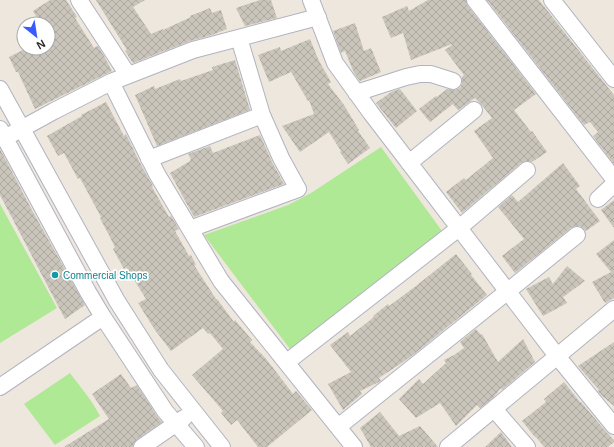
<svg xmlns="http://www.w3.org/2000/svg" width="614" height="447" viewBox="0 0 614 447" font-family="Arial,sans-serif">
<defs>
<pattern id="building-cross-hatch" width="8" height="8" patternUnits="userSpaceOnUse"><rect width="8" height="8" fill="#c9c5bb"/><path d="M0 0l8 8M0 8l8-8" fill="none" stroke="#ada9a1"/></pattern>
</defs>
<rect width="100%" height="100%" fill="#eee7dd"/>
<path fill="#b0e995" d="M381,147L442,231L290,349L204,235L288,205L311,193Z
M0,204L57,308L0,343Z
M70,373C81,388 92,400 100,416L55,445L24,404Z"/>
<path fill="url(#building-cross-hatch)" d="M50,0H66L77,17L75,18L94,48L98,46L104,56L112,71L35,109L18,72H16L9,57L27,48H48V24H41L33,11Z
M96,0H145L133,7L151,34L163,29V30L191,17L190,16L210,8L212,13L221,10L227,29L212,35L190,41L133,63L125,51L127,50Z
M260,0H271L277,18L245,26L236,8Z
M428,0H466L468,6L536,94L514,110L531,132L532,131L547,152L532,162L526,161L521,163L462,213L446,192L464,178L466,180L493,158L474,131L492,118L481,104L475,98L458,110L453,104L430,122L419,109L436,96L437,97L447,89L455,90L460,88L462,83V77L464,75L445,50L452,45V44L411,60L403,33L391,38L382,17L407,6L409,11Z
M487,0H539L598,75L614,95V164L593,136L598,132L590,122L584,125Z
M355,23L364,51L371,48L381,72L360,81L354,73L345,51L341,53L333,31Z
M310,39L319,61L331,82L328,84L344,105L359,130L358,131L370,148L348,164L340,152L341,151L329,132L300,152L282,126L314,114L309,100L308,101L291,72L269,82L258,55L280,47L281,51Z
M235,60L250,110L157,146L135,95L154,86L155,89L180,79L181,81L213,70L212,67Z
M400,89L417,111L396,128L376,103L391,92Z
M106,102L124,136L126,134L140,163L153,186L152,187L169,217L171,216L179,229L175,231L189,256L191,255L196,265H194L216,299H217L234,322L235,320L252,340L250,342L267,360L293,394L296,391L312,410L267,447H258L237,420L231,425L221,413L223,411L192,375L223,349L210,333L208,334L203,328L171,351L155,330L138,303L146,299L126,267L124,269L113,249L115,247L100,218L101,217L80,178L78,179L64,153L58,156L47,136L82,116L81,115Z
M260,135L272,162L284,184L194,217L170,173L190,161V160L191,159L188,154L210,146L213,153Z
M0,149L33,212L85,305L65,319L0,195Z
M563,163L580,186L576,189L600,221L586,231L584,229L580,226H575L571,228L515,273L502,256L524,239L498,207L512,195L518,202Z
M614,200V228L601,210Z
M614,240V298L605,303L592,282L611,272L596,254Z
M456,254L472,274L471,275L487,295L409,358L379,378L381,381L379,382L360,391L362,394L343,410L328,384L351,372L330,345L348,332L350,336L374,317L373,316L388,304L389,306L416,286Z
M567,266L585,281L563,297L567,303L543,316L526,289L549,277L553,284Z
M476,329L481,335L482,334L498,362L523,339L535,362L502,390L501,388L493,398L480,408L477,405L456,426L440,403L416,418L399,399L419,379L423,384L446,363L444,360L454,355L464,348L460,342Z
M614,342V406L601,395L598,391L599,390L578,366Z
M121,374L131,388L137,385L157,416L162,422L137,439L134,443L133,447H64L109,419L92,394Z
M564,382L580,402H581L602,427L614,440V442L608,447H544L536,437H535L522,421L546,402L544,399Z
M380,412L399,436L420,426L438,447H371L360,428Z
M501,432L512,447H485Z"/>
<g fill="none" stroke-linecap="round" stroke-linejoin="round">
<g stroke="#b1b3c0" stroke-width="18">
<path id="minor" d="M79,0L128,75
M311,0L335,63L371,113L557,356L614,426
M475,0L614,179
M552,0L614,79
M111,82L157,174L221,281L354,447
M0,89L117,301L161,370L222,447
M356,93L406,77L420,74H431L453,81
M0,129L88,292L103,317L165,411L196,447
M12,134L54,111L111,82L193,50L318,17
M149,159L262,115
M409,163L474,110
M598,199L614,184
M190,229L298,189L281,158L262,115L239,38
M287,362L459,228L527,170
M0,387L103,317
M494,409L527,447
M338,427L508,291L577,235
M142,447L184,418
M448,447L614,309"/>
</g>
<use href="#minor" stroke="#fff" stroke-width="16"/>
</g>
<circle fill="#0f9aa8" stroke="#fff" stroke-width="1.5" cx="55" cy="275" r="4"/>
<g text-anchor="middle" stroke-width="3.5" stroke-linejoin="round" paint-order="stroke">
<g font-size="10" fill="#0d838f" stroke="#fff" text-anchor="start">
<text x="63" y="279">Commercial Shops</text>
</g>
</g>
<g transform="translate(36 36) rotate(150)"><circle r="19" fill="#ffffff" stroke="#aaaaaa"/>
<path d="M0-3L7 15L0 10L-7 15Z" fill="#395aff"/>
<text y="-6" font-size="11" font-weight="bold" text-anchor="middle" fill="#2b2b2b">N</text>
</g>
</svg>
